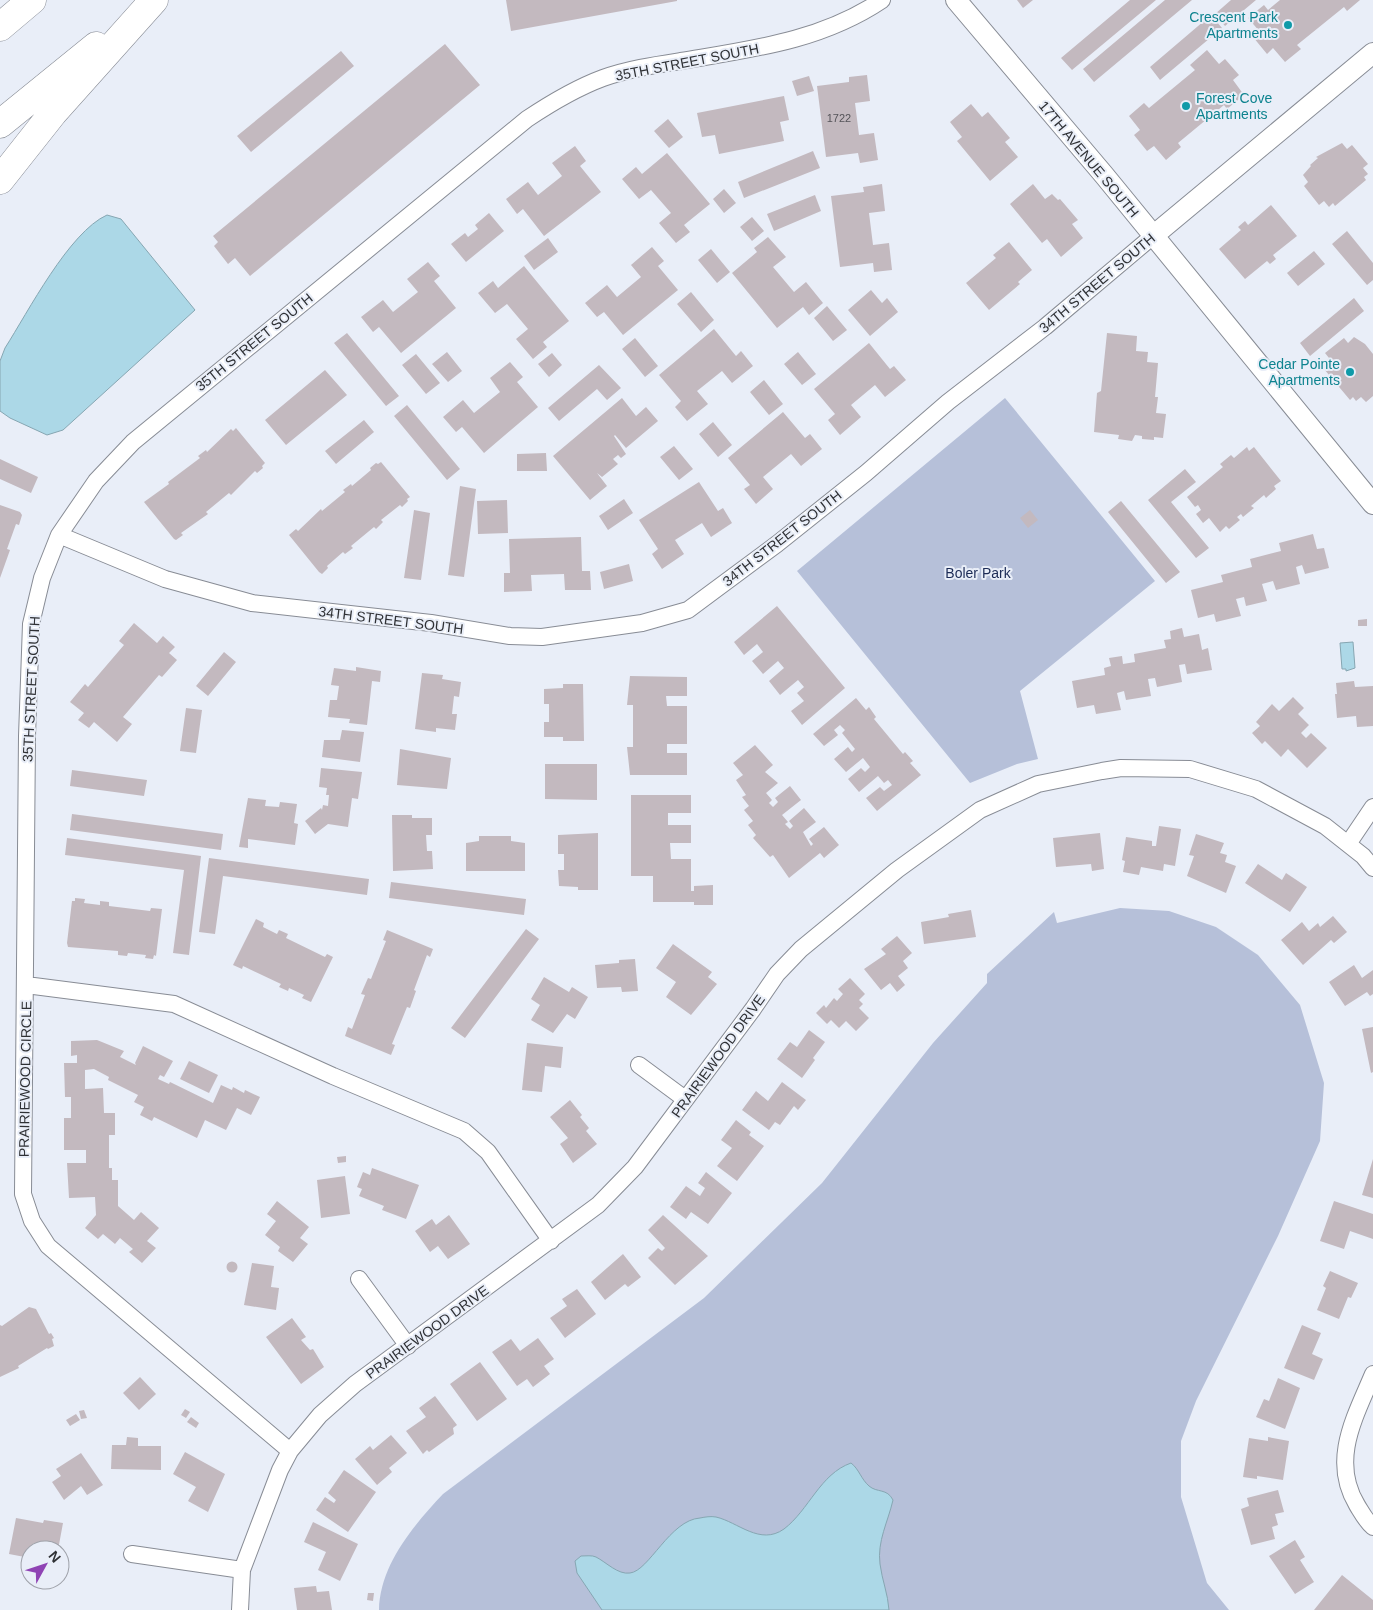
<svg xmlns="http://www.w3.org/2000/svg" width="1373" height="1610" viewBox="0 0 1373 1610" font-family="Arial,sans-serif">
<rect width="100%" height="100%" fill="#e9eef8"/>
<path fill="#b6c0d9" d="M1005,398L1155,581L1020,691L1038,759L1017,764L970,783L797,571Z
M1120,908L1169,911L1216,927L1258,955L1300,1005L1324,1083L1320,1141L1278,1236L1196,1401L1181,1441V1497L1207,1583L1229,1610H379C380,1565 413,1526 443,1494L704,1298L822,1183L933,1043L987,983V974L1054,912L1057,923Z"/>
<path fill="#acd8e7" stroke="#86a6b2" d="M107,215L121,219L195,310L63,430L47,435L10,418L0,411V361L5,348C28,312 69,232 107,215Z
M1353,642L1355,668L1346,671V669H1342L1340,643Z
M851,1463C859,1469 861,1479 869,1486C877,1493 887,1488 893,1500C888,1522 877,1541 880,1564C882,1580 888,1594 889,1610H602L577,1573L575,1561L581,1556C586,1556 592,1555 596,1557C606,1562 618,1575 630,1573C649,1571 670,1520 700,1518C705,1517 711,1516 716,1517C738,1522 760,1546 784,1529C809,1510 820,1474 851,1463Z"/>
<path fill="#c3b9bf" d="M506,0H677V1L511,31Z
M1017,0H1033L1023,8Z
M1130,0H1156L1072,70L1061,58Z
M1165,0H1192L1094,82L1083,69Z
M1231,0H1256L1225,26L1215,14Z
M1280,0H1360L1347,11L1344,7L1297,45L1301,49L1285,62L1273,48L1267,54L1253,37L1260,32L1248,18L1264,5L1268,10Z
M1211,15L1222,28L1160,80L1150,67Z
M445,44L480,85L250,276L235,258L228,264L214,246L218,242L213,236Z
M1207,50L1219,64L1225,59L1239,75L1233,80L1244,95L1227,109L1224,105L1178,143L1181,147L1166,160L1154,146L1147,151L1134,135L1140,130L1129,116L1144,103L1149,108L1195,70L1190,65Z
M341,51L354,66L251,152L237,136Z
M867,75L870,101L855,103L859,135L874,133L878,160L860,163L858,153L826,157L817,86L849,82V77Z
M809,76L814,91L797,96L792,81Z
M784,96L789,120L780,122L784,141L719,154L715,135L702,137L697,113Z
M971,104L982,117L988,112L1010,138L1005,142L1018,157L990,181L957,141L962,137L950,122Z
M668,119L683,137L669,148L654,131Z
M1342,143L1347,149L1352,145L1368,164L1363,168L1368,174L1364,177L1366,180L1335,206L1333,203L1329,207L1324,201L1319,205L1304,186L1308,182L1303,175L1311,166L1310,165L1318,158L1316,157Z
M575,146L586,161L580,166L601,192L544,236L523,209L517,214L506,199L528,182L538,195L562,176L552,163Z
M813,151L820,168L744,198L738,182Z
M667,153L710,204L684,225L690,232L676,243L659,223L671,213L651,190L639,199L622,179L636,167L642,174Z
M882,184L885,211L869,213L873,245L889,243L892,270L874,272L873,263L840,267L831,196L864,192L863,187Z
M1033,184L1045,199L1052,194L1058,200L1060,199L1078,220L1072,224L1083,238L1061,257L1047,239L1042,243L1010,204Z
M724,189L736,203L724,213L713,199Z
M815,195L821,211L774,231L767,214Z
M1271,205L1297,236L1273,255L1276,259L1270,264L1267,261L1245,279L1219,249L1241,230L1238,227L1245,221L1248,225Z
M489,213L504,231L466,262L451,244L465,233L468,237L478,229L475,225Z
M752,217L764,231L752,241L740,227Z
M1347,231L1373,263V280L1367,285L1332,244Z
M768,237L786,257L773,267L794,292L806,282L823,303L809,315L803,307L777,328L732,273L757,252L754,248Z
M548,238L558,252L534,270L524,256Z
M1009,242L1032,270L1018,282L1020,284L989,310L966,283L996,258L993,255Z
M652,247L664,261L658,266L678,290L623,335L604,312L597,317L585,303L607,285L617,297L641,277L631,265Z
M711,249L730,272L717,283L698,260Z
M1314,251L1325,264L1298,286L1287,273Z
M428,262L440,276L434,281L456,308L401,353L379,327L373,332L361,317L383,300L393,312L418,292L407,279Z
M524,266L569,321L543,342L547,347L533,359L516,339L528,329L507,304L495,313L478,293L493,281L498,288Z
M871,290L882,303L887,298L898,312L870,336L848,310Z
M691,292L714,320L701,332L677,304Z
M1354,298L1364,311L1310,356L1300,343Z
M827,306L847,330L833,341L814,318Z
M714,329L736,356L741,351L753,366L732,383L722,371L697,391L708,404L687,421L675,407L681,401L659,375Z
M347,333L399,396L386,406L334,343Z
M1107,333L1137,336L1136,351L1148,352L1147,362L1158,363L1155,397H1158L1156,413L1166,414L1163,438L1154,437V440L1142,439V436L1135,435L1132,441L1118,439L1119,435L1094,432L1097,393L1101,391Z
M1354,337L1365,344L1373,354V396L1366,402L1361,397L1356,401L1353,397L1350,400L1324,369L1327,367L1324,363L1329,358L1325,353L1344,338L1348,343Z
M635,338L658,366L645,377L622,349Z
M869,343L890,369L894,366L906,380L885,397L875,385L851,405L861,417L840,435L828,420L835,414L814,389Z
M447,352L462,371L448,382L432,364Z
M798,352L816,374L802,385L784,364Z
M552,353L562,365L549,377L538,364Z
M416,354L440,383L426,394L402,365Z
M510,362L523,377L517,382L538,407L484,453L462,427L456,432L443,417L463,400L474,413L500,392L490,378Z
M599,365L621,388L607,400L597,389L559,421L548,408Z
M325,370L347,395L286,445L265,420Z
M764,380L783,404L769,415L750,392Z
M622,398L636,416L646,407L658,421L626,448L615,435L614,436L626,454L621,458L618,455L613,459L618,464L602,477L597,473L607,486L590,500L553,456Z
M407,405L460,469L447,480L394,416Z
M783,412L805,438L810,434L822,449L801,466L791,454L763,477L773,489L756,504L744,489L750,485L728,458Z
M364,420L374,432L336,464L325,451Z
M713,422L732,445L718,457L699,434Z
M236,428L265,463L262,466L263,468L257,473L255,471L231,495L229,493L206,512L208,514L181,533L183,535L176,540L174,539L144,502L169,484L168,482L200,458L198,456L206,450L207,452L231,429L233,431Z
M674,446L693,469L679,480L660,457Z
M1247,447L1249,451L1254,447L1281,481L1274,486L1276,489L1266,498L1264,495L1251,506L1254,508L1243,517L1241,514L1237,517L1240,520L1229,529L1226,526L1220,532L1209,518L1203,523L1196,514L1201,510L1198,505L1195,507L1187,497L1223,467L1220,464L1231,455L1234,458Z
M546,453L547,471H517V454Z
M0,459L38,477L31,493L0,479Z
M381,462L410,497L407,499L408,501L402,507L400,505L381,520L383,522L376,529L374,527L351,546L353,548L345,554L343,552L327,566L328,568L322,574L319,572L289,535L296,529L298,531L321,509L322,511L345,492L343,490L351,484L352,486L371,470L370,468L376,463L378,464Z
M1185,469L1196,482L1171,502L1209,548L1196,558L1148,500Z
M699,482L718,511L723,508L732,523L711,537L702,523L675,540L684,554L662,569L652,554L658,549L639,520Z
M460,486L476,489L464,577L448,575Z
M624,499L633,513L608,530L599,516Z
M507,500L508,533L478,534L477,501Z
M1121,501L1180,572L1166,583L1108,512Z
M0,505L20,512L22,515L19,525L16,524L7,549L10,550L0,578Z
M414,510L430,513L421,580L404,578Z
M1030,510L1038,520L1028,528L1020,518Z
M1313,534L1317,549L1324,548L1329,568L1305,574L1302,565L1296,567L1300,584L1276,590L1273,581L1262,584L1267,601L1246,606L1244,597L1236,599L1241,616L1216,622L1214,614L1198,618L1191,590L1223,582L1221,575L1252,567L1250,559L1281,551L1279,543Z
M581,537L582,571H590L591,590H565L564,574L531,575L532,591L504,592V573H510L509,539Z
M629,564L633,581L604,589L600,572Z
M777,606L845,688L802,725L791,711L804,701L797,693L804,687L798,680L780,695L769,681L784,668L778,661L763,674L752,661L763,652L757,644L744,655L734,642Z
M1367,619V626H1358V620Z
M134,623L157,643L163,636L175,647L169,653L177,660L162,677L159,675L123,717L132,724L117,742L94,722L89,728L78,720L84,713L70,702L85,684L88,687L124,645L119,641Z
M1182,628L1184,637L1199,634L1202,650L1208,648L1212,670L1187,674L1185,664L1179,665L1182,682L1157,687L1155,678L1148,679L1151,696L1126,700L1124,691L1117,693L1121,710L1096,714L1094,705L1077,708L1072,681L1105,675L1104,668L1111,666L1109,658L1122,656L1123,664L1135,662L1134,654L1166,648L1164,640L1171,639L1170,631Z
M224,652L236,662L208,696L196,686Z
M356,667L381,671L380,682L372,681L367,725L349,723L350,719L328,717L330,700H337L339,686L331,685L334,668L356,671Z
M422,673L443,675L442,679L461,682L459,697L454,696L452,714H457L455,730L436,728V732L415,729Z
M630,676L687,677V696H666L667,706H687V744H667V753H687V775H630L627,747H633V705H627Z
M1354,681L1355,687L1373,686V726L1357,727L1356,716L1337,718L1335,694H1337L1336,683Z
M563,684H583L584,741H563V737H544V722H549V704H544V689L563,688Z
M1293,697L1304,708L1298,714L1309,725L1301,733L1306,738L1311,733L1327,748L1307,768L1288,749L1281,757L1265,741L1262,744L1252,733L1260,726L1256,722L1272,704L1279,711Z
M856,698L866,710L869,707L876,717L874,719L903,754L905,752L913,761L910,763L921,775L877,811L866,798L880,787L884,791L892,785L888,780L884,783L878,776L859,792L848,779L861,768L865,772L870,767L863,758L846,772L834,759L848,747L852,752L855,749L842,733L845,730L840,725L834,730L838,735L824,746L813,734Z
M186,708L202,710L196,753L180,751Z
M342,730L364,732L360,762L322,757L324,740H340Z
M755,745L773,765L765,772L778,783L766,793L772,800L769,803L773,807L778,802L775,798L790,786L801,800L782,815L788,822L785,824L790,829L793,826L789,821L804,808L816,822L803,832L811,846L813,844L809,839L824,827L839,845L824,858L820,853L789,878L773,855L770,857L753,838L756,835L748,825L753,821L744,810L749,806L742,797L746,795L736,780L743,775L733,763Z
M400,749L451,758L447,789L397,785Z
M545,764H597V800L545,799Z
M321,768L362,772L358,799L352,798L348,827L328,824L315,834L305,821L321,808L322,810L323,805L328,806L329,795H326L327,788L319,787Z
M72,770L147,780L144,796L70,786Z
M631,795H691V813H668V825H691V843H670L671,859H691V891H694V886L713,885V905H694V902H653V876H631Z
M248,798L266,800L265,806L279,807L280,802L297,804L294,823L298,824L295,845L248,839V848L239,847Z
M72,814L223,834L221,850L70,830Z
M392,815H412V818H432V835H426L427,851H432L433,869L393,871Z
M1159,826L1181,829L1175,866L1164,864L1163,871L1141,867L1139,875L1123,872L1125,861L1122,860L1126,837L1152,841V846H1156Z
M598,833V890H578V887L559,886L558,870H564V854H558V835Z
M1100,833L1104,869L1092,871L1091,864L1056,867L1053,838Z
M1196,834L1224,843L1220,853L1227,855L1225,862L1236,866L1226,893L1187,876L1194,856L1189,855Z
M479,836H511V841L525,843V871H466V843L479,841Z
M67,838L201,856L189,955L173,953L184,870L65,855Z
M209,858L369,879L367,895L223,876L215,934L199,932Z
M1258,864L1282,880L1286,873L1307,887L1290,912L1245,883Z
M391,882L526,899L524,915L389,898Z
M75,898L85,899L84,903L100,905V901L109,902V906L150,911L151,908L162,909L156,956L154,955L153,959L145,958L146,955L128,953L127,956L118,955V951L68,947L67,943L72,901H75Z
M971,910L976,937L924,944L921,922L949,917L948,914Z
M1333,916L1347,932L1334,943L1331,940L1303,965L1281,940L1302,922L1309,931L1318,923L1320,927Z
M256,919L264,923L263,927L277,934L279,930L288,934L286,938L325,957L327,954L333,957L311,1002L302,998L304,995L289,988L288,991L279,987L281,984L243,966L242,969L233,965Z
M526,929L539,939L465,1038L451,1028Z
M387,930L433,949L430,957L427,955L414,990L416,991L410,1008L407,1007L392,1044L395,1045L391,1055L345,1036L348,1027L352,1029L365,995L361,994L368,978L371,979L386,941L383,940Z
M897,936L912,953L903,961L908,968L898,976L905,985L897,992L890,983L881,990L864,969L886,954L881,949Z
M673,944L712,972L708,977L717,984L691,1015L666,997L676,982L656,968Z
M635,959L638,991L622,992L621,987L597,988L595,965L619,963V960Z
M1354,965L1362,978L1373,970V994L1370,996L1367,992L1345,1006L1329,982Z
M544,977L569,992L572,987L588,997L575,1019L567,1014L553,1033L531,1020L540,1005L531,999Z
M850,978L865,994L859,1000L863,1004L859,1008L869,1018L856,1031L846,1021L839,1028L831,1020L827,1024L816,1013L824,1005L826,1008L834,998L837,1001L843,994L838,989Z
M1373,1027V1072L1371,1073L1362,1029Z
M809,1030L825,1042L813,1058L815,1060L802,1078L777,1059L790,1042L797,1047Z
M97,1040L124,1051L120,1057L136,1065L135,1063L143,1046L173,1061L164,1077L160,1075L158,1079L169,1084L170,1082L213,1103L221,1085L232,1090L233,1087L244,1093L245,1090L260,1097L251,1115L237,1108L226,1130L205,1120L197,1138L154,1117L152,1121L140,1115L144,1107L134,1102L138,1095L108,1080L109,1077L94,1069L85,1070V1089L103,1088L104,1113H115V1135H109V1168H112V1180H118V1206L134,1220L141,1212L159,1228L147,1241L156,1248L142,1263L129,1252L133,1249L120,1238L115,1244L103,1234L98,1239L85,1228L96,1215L95,1197L69,1198L67,1163H86V1150H64V1118H71V1097H65L64,1063H77V1055L71,1056V1041Z
M527,1043L563,1047L561,1068L545,1066L542,1092L522,1090Z
M189,1061L218,1075L209,1093L180,1079Z
M782,1082L806,1100L798,1110L794,1106L780,1125L775,1122L769,1130L742,1110L756,1091L768,1101Z
M570,1100L582,1115L580,1117L589,1128L586,1131L597,1144L573,1163L560,1144L568,1138L550,1117Z
M736,1120L751,1132L749,1135L764,1146L737,1181L717,1166L732,1148L721,1140Z
M346,1156V1162L338,1163L337,1157Z
M1373,1159V1198L1362,1195Z
M372,1168L419,1185L406,1219L382,1210L384,1206L359,1196L362,1189L357,1187L363,1172L370,1175Z
M706,1172L732,1193L708,1224L691,1212L686,1219L670,1207L686,1186L700,1196L705,1188L698,1183Z
M345,1176L350,1214L321,1218L317,1180Z
M277,1201L309,1227L300,1238L308,1244L293,1262L278,1251L280,1247L265,1235L276,1221L267,1214Z
M1334,1201L1373,1214V1239L1350,1231L1344,1249L1320,1241Z
M449,1215L470,1244L448,1259L438,1246L430,1252L415,1231L432,1219L436,1225Z
M663,1215L708,1256L675,1285L648,1258L658,1248L662,1251L665,1248L648,1230Z
M623,1254L641,1277L628,1287L625,1284L605,1300L591,1282Z
M226.5 1267a5.5 5.5 0 1 1 11 0a5.5 5.5 0 1 1-11 0Z
M252,1263L274,1266L271,1287L279,1288L276,1310L244,1305Z
M1330,1271L1358,1283L1351,1298L1348,1297L1339,1319L1317,1310L1326,1288L1323,1286Z
M577,1289L596,1314L565,1338L550,1318L567,1306L562,1299Z
M29,1307L36,1309L49,1334L51,1333L54,1338L52,1339L54,1346L48,1349L47,1348L18,1366L19,1368L0,1377V1325L2,1326Z
M292,1318L306,1337L301,1340L310,1350L313,1349L324,1367L301,1384L266,1337Z
M1302,1325L1321,1333L1312,1354L1323,1359L1314,1380L1284,1368Z
M538,1338L554,1359L544,1366L550,1374L533,1387L527,1379L517,1386L492,1352L511,1339L520,1351Z
M480,1362L507,1399L477,1421L450,1384Z
M140,1377L156,1394L139,1410L123,1393Z
M1278,1378L1300,1388L1285,1429L1256,1417L1264,1399L1269,1401Z
M435,1396L457,1425L453,1428L454,1434L429,1452L427,1450L423,1454L406,1431L426,1417L419,1408Z
M185,1409L190,1412L186,1418L181,1415Z
M84,1410L87,1418L81,1419L79,1411Z
M76,1414L80,1420L70,1426L66,1420Z
M191,1417L199,1423L196,1428L187,1422Z
M391,1435L407,1453L389,1468L392,1472L377,1485L355,1459L370,1446L373,1450Z
M127,1437L138,1438V1446H161V1470L111,1469L112,1445H126Z
M1268,1437L1289,1441L1283,1480L1257,1476V1479L1243,1477L1249,1438L1268,1441Z
M185,1452L225,1474L208,1512L188,1501L196,1487L173,1474Z
M81,1453L103,1485L87,1495L81,1486L64,1500L52,1482L61,1476L56,1469Z
M344,1470L376,1492L348,1532L316,1510L325,1497L334,1503L336,1500L328,1493Z
M1278,1490L1284,1512L1275,1514L1278,1525L1272,1527L1275,1539L1251,1545L1241,1509L1249,1506L1247,1498Z
M16,1518L43,1523L44,1520L63,1523L58,1550L44,1548L43,1550H30V1558L9,1554Z
M313,1522L358,1544L340,1581L318,1570L326,1552L304,1542Z
M1295,1540L1305,1557L1300,1560L1314,1582L1295,1594L1269,1556Z
M1342,1575L1373,1600V1610H1314Z
M316,1586L317,1592L329,1591L332,1610H297L294,1588Z
M368,1593H374L373,1601L367,1600Z"/>
<g fill="none" stroke-linecap="round" stroke-linejoin="round">
<g stroke="#888c95" stroke-width="18">
<path id="minor" d="M59,535L165,579L252,603L431,623L510,636L542,637L642,623L688,610L777,544L866,473L948,402L1045,327L1153,236
M1348,844L1373,807
M26,985L174,1004L333,1076L464,1131L488,1152L551,1241
M639,1065L685,1099
M359,1279L408,1346
M1373,1374C1355,1417 1330,1460 1357,1505C1362,1513 1366,1521 1373,1527
M290,1451L48,1246L32,1221L23,1194L27,736L31,624L42,578L59,535L96,481L133,442L527,119C551,103 576,88 603,78C628,69 655,65 681,61C752,49 821,41 882,0
M132,1554L242,1570
M240,1610L242,1570L280,1470L290,1451L320,1415L355,1384L598,1205L635,1167L753,1009L777,974L801,949L897,870L980,810L1038,784L1102,771L1121,768L1190,769L1256,789L1325,826L1363,856L1373,868"/>
</g>
<g stroke="#888c95" stroke-width="22">
<path id="tertiary" d="M956,0L1104,175L1373,504
M1153,236L1373,53"/>
</g>
<g stroke="#888c95" stroke-width="29">
<path id="motorway" d="M0,27L32,0
M0,124L96,46
M0,180L53,113L154,0"/>
</g>
<use href="#minor" stroke="#fff" stroke-width="16"/>
<use href="#tertiary" stroke="#fff" stroke-width="20"/>
<use href="#motorway" stroke="#fff" stroke-width="28"/>
</g>
<g fill="#0f9aa8" stroke="#e9eef8" stroke-width="2">
<circle cx="1288" cy="25" r="5"/>
<circle cx="1186" cy="106" r="5"/>
<circle cx="1350" cy="372" r="5"/>
</g>
<g text-anchor="middle" stroke-width="4" stroke-linejoin="round" paint-order="stroke">
<g font-size="11" fill="#545358">
<text x="839" y="122">1722</text>
</g>
<g font-size="14" fill="#0d838f" stroke="#e9eef8" text-anchor="end">
<text x="1278" y="22">Crescent Park<tspan x="1278" dy="16">Apartments</tspan></text>
<text x="1196" y="103" text-anchor="start">Forest Cove<tspan x="1196" dy="16">Apartments</tspan></text>
<text x="1340" y="369">Cedar Pointe<tspan x="1340" dy="16">Apartments</tspan></text>
</g>
<g font-size="14" fill="#2f3135" stroke="#e9eef8">
<text transform="translate(687 62) rotate(-11)" y="5">35TH STREET SOUTH</text>
<text transform="translate(1089 159) rotate(50)" y="5">17TH AVENUE SOUTH</text>
<text transform="translate(1097 283) rotate(-40)" y="5">34TH STREET SOUTH</text>
<text transform="translate(254 342) rotate(-39)" y="5">35TH STREET SOUTH</text>
<text transform="translate(782 538) rotate(-38)" y="5">34TH STREET SOUTH</text>
<text transform="translate(391 620) rotate(7)" y="5">34TH STREET SOUTH</text>
<text transform="translate(31 689) rotate(-87)" y="5">35TH STREET SOUTH</text>
<text transform="translate(718 1056) rotate(-54)" y="5">PRAIRIEWOOD DRIVE</text>
<text transform="translate(25 1079) rotate(-89)" y="5">PRAIRIEWOOD CIRCLE</text>
<text transform="translate(427 1332) rotate(-36)" y="5">PRAIRIEWOOD DRIVE</text>
</g>
<g font-size="14" fill="#1c2b56" stroke="#e9eef8">
<text x="978" y="578">Boler Park</text>
</g>
</g>
<g transform="translate(45 1565) rotate(50)"><circle r="24" fill="#e9eef8" stroke="#9fa2aa"/>
<path d="M0-4L9 19L0 12L-9 19Z" fill="#8f43b4"/>
<text y="-8" font-size="14" font-weight="bold" text-anchor="middle" fill="#2f3135">N</text>
</g>
</svg>
